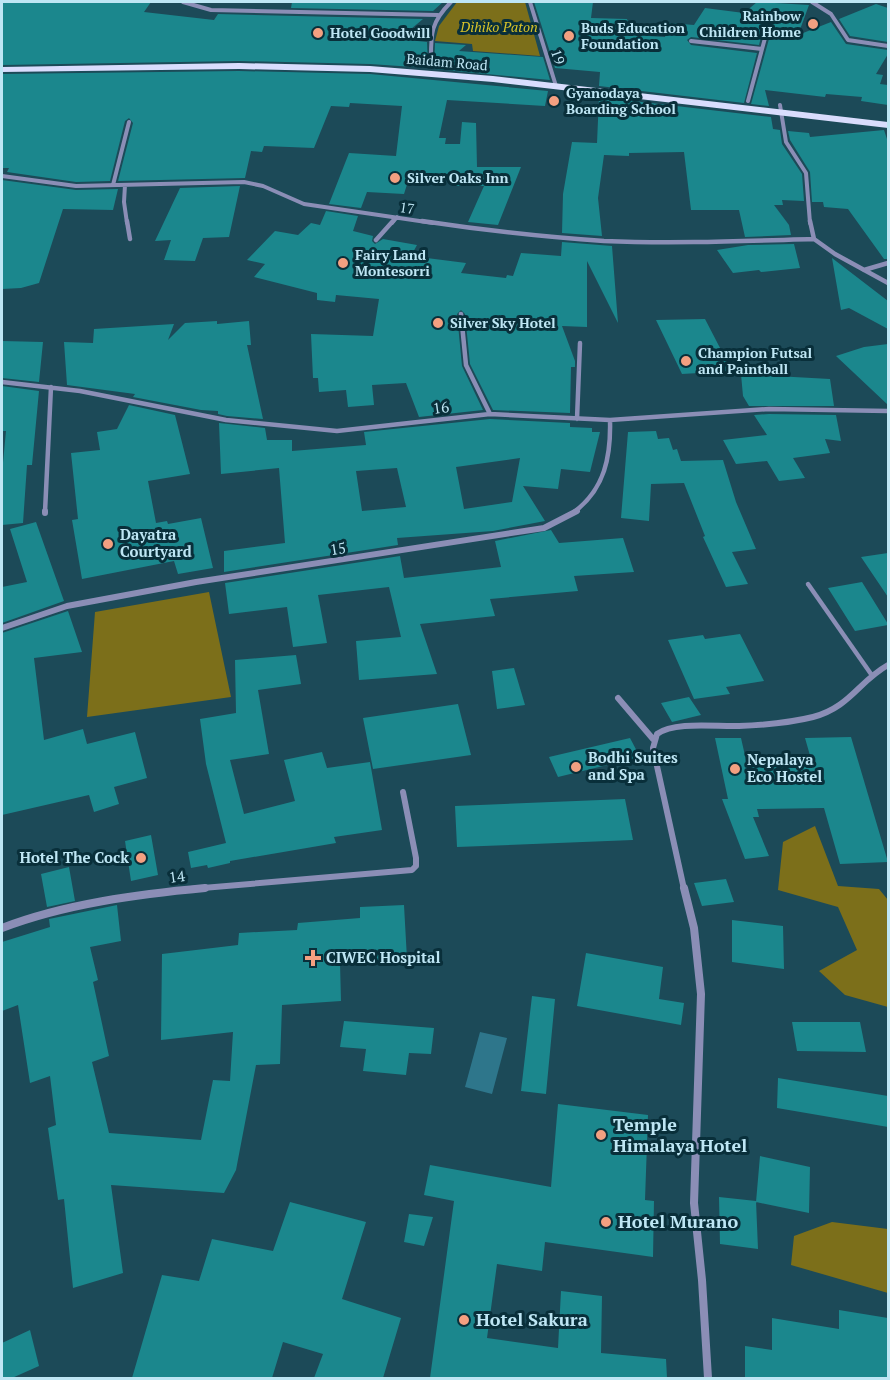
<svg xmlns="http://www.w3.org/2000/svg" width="890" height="1380" viewBox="0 0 890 1380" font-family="'PT Serif',serif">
<rect width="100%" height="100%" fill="#1c4a58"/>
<path fill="#7c6f1a" d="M457,2H525L540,56L473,51L472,44L435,41L439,26Z
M209,592L231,697L87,717L95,612Z
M815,826L838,886L879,889L888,900V1007L845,995L819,971L857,950L838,907L778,890L783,842Z
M832,1222L888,1229V1293L791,1265L794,1236Z"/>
<path fill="#2e768b" d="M480,1032L507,1038L492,1094L465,1087Z"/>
<path fill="#1b878d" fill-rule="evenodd" d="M2,2H151L144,12L214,20L218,14L423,19L399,39L427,42L428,68L370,64L239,61L2,65Z
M292,2H443L433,11L291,8Z
M534,2H593L591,18L627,19L632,35L665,37L669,23L694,25L705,8L744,13L757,2L809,5L798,35L831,22L846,44L888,50V54L876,74L883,75L880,84L888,85V105L861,101L862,97L826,94L825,97L765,90L769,106L751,104L772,28L768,23L764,25L759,45L691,37L687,40L691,45L757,53L744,103L599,86L600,72L555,68Z
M876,4L888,8V42L850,36L839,19Z
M435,43L466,45L459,51L543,57L550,80L434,69Z
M239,71L370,74L548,91L545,106L447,100L439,138H446L445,144H460L462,122L476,123L477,167H521L498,225L468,222L484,186H456L457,174L410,175L404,194L367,192L361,208L329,204L349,153L396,156L402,106L350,103L349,107L331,106L314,148L264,146L262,152L251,151L245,178L118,181L133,123L129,118L125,121L110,181L76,182L7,172L9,168H2V74Z
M599,97L771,117L773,129L780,130L782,144L802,174L804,201L782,200L783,205H774L789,225L791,235L745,237L739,210H691L684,152L629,153V156L604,155L598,198L602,236L562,233L563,194L572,142L597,143Z
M884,130L888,142V259H884L848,209L824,207L823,202H812L810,172L790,140L788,131L809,133L810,137Z
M2,180L76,190L118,189L113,210L63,209L39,283L21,288L2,289Z
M240,186L229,237L203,238L195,261L164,260L171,240L155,241L180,188Z
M326,211L358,216L353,231L373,236L372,241L375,244L383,239L417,245L411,256L466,263L461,273L506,278L507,275L513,276L521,253L561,256L562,242L612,246L618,323L587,261V327L562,326L575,361V367H571L570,413L493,410L470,364L465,314L461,310L457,314L462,366L483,410L419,417L406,383L372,385L374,405L348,407L346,390L319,392L318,378H313L311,334L373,336L379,299L336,295L335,302L317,300V293L254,277L265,264L247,260L275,231L298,235L311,223L320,225Z
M794,244L800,268L761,272L759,270L733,273L717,250L748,245Z
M832,258L888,301V329L849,308L841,310Z
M705,319L732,371L682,374L656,320Z
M217,321V324L249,321L251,345H247L263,419L227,416L218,414V411L201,410L133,397L135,394L67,385L64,342L93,343L94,329L174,324L168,340L185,323Z
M2,341L43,342L39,382L2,378Z
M888,344V405L836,356L864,347Z
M741,374L830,379L834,406H749L743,396Z
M2,386L39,391L32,465H27L23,523L2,525V473L6,431H2Z
M129,405L175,415L190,474L148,481L156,523L167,521L168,524L201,518L213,568L178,574L174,561L82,579L72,520L78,519L71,453L100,450L97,432L117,429Z
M769,414L836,415L841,441L825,439L830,453L793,458L805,478L779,481L767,461L736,464L723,440L767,435L754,415Z
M490,419L570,423V427L592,428V432H600L590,472L561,469L558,489L523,486L545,521L493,531L397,538L398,545L224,572V551L285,543L279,468L221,474L219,423L265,428L267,440H292V451L366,445L364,432ZM520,458L512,502L464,509L456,467ZM397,468L406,507L362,511L356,471Z
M656,431L658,439L669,438L673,450L677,449L681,461L723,460L736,502L756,549L732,552L748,584L726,587L703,537L705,536L684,483L651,484L649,521L621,518L628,432Z
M36,522L64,601L2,623V587L27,582L10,529Z
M551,530L559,543L623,538L634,572L574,576L578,591L490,599L495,616L420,624L437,674L359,680L356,641L401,637L389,587L318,595L327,643L293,647L287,607L229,614L225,583L400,556L404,578L501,567L495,541Z
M888,553V597L861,557Z
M862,582L888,624V625L855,631L828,588Z
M68,611L82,652L34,658L44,740L83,729L87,744L135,732L147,778L114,787L119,804L94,812L89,795L2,815V633Z
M740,634L764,681L726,687L730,694L694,699L668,640L703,635L705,639Z
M296,655L301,684L258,690L269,754L230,760L244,814L295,801L284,760L322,752L327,768L370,762L382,830L334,837L336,843L230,861V863L208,868L207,865L191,868L188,852L226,843L206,764L200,719L236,713L235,660Z
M514,668L525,705L497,709L492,671Z
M689,697L701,715L672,722L661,703Z
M458,704L471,755L373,769L363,718Z
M851,737L888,862L840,864L824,808L757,809L759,817H753L769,856L745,859L722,799H728L715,738H741L746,760L811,759L805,738Z
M630,738L640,757L558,777L549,757Z
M625,799L633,840L457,847L455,806Z
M151,835L158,875L131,881L125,841Z
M69,867L75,901L47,907L41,874Z
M726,879L734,902L702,906L694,883Z
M117,905L121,941L90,947L98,980L93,982L109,1056L92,1062L109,1133L201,1140L213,1080L230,1081L233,1032L161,1040L162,954L238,945L239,933L297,930L298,923L360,918V907L404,905L407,959L340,963L341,1001L282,1005L280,1064L256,1065L236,1170L224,1193L111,1185L123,1273L73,1288L64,1199L58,1200L48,1128L56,1125L50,1076L30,1083L18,1005L2,1011V942L50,927L49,919Z
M732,920L783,926L784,969L732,962Z
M586,953L663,967L659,999L684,1003L681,1025L577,1006Z
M532,996L555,999L546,1094L521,1091Z
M344,1021L434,1028L431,1054L409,1053L406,1075L363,1071L366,1049L340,1047Z
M792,1022H860L866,1052L797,1051Z
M778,1078L888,1096V1127L777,1108Z
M558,1104L648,1115L645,1200L654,1201L653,1257L545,1242L542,1271L497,1264L487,1338L558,1348L561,1291L602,1296L601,1353L666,1359L667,1378H430L454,1201L424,1195L430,1165L551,1187Z
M760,1156L810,1167L809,1213L756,1202Z
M719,1197L756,1201L758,1249L720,1244Z
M290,1202L366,1222L342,1299L401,1318L383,1378H314L323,1354L283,1342L272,1378H132L162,1275L199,1281L212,1239L273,1251Z
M409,1214L433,1217L424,1246L404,1242Z
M839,1310L888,1318V1378H745V1346L772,1350V1318L839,1329Z
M30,1330L39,1366L12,1378H2V1343Z"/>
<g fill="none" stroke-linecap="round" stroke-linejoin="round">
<path stroke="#8b8eb6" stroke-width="4.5" d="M808,584L871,674"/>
<path stroke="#8b8eb6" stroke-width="4" d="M183,2L211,10L438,15
M530,2L556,86
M812,2L831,14L848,40L888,46
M691,41L762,49
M431,66C431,36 429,24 451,2
M748,101L768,27
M780,105L786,142L806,173L810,223
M2,176L76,186L244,182L263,186L304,204L433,223
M113,185L129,122
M125,185L124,202L127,223
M392,223L397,217"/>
<path stroke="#8b8eb6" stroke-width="4.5" d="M127,221L130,239
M422,221C482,230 543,237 604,241C674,244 744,241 814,239
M810,221L814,239
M814,239L835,254L888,283
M376,240L393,221
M864,270L888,263
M461,314L466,365L490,414
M2,382L80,391L226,420L337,431L490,414L610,420L769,409L888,411
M577,419L580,343
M45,512L51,387
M574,512C605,489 611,456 610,420"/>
<path stroke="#8b8eb6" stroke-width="6" d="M45,513V511
M2,628L67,606L196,582L544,528L577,511
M618,698L653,739
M191,889L412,870L416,866V858L403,792
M684,889L653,748L657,734C675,721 717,727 739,726C764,725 789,723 813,717C850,707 858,682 888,665"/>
<path stroke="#8b8eb6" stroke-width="8" d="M684,888L694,928L701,994L694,1203L702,1280L708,1378
M2,928C64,904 139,894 205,888"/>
<path fill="#d9ddfd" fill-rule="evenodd" d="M239,63L370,66L493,76L888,122V128L493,82L370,72L239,69L2,72V67Z"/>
</g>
<g fill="#f3a081" stroke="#092f3a" stroke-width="2">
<circle cx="813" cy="24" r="6"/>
<circle cx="318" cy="33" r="6"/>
<circle cx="569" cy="36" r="6"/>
<circle cx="554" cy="101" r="6"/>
<circle cx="395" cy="178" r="6"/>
<circle cx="343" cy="263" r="6"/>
<circle cx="438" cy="323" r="6"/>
<circle cx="686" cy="361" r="6"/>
<circle cx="108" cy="544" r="6"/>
<circle cx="576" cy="767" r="6"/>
<circle cx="735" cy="769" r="6"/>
<circle cx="141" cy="858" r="6"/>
<path d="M310 949h6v6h6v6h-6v6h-6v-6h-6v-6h6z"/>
<circle cx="601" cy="1135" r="6"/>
<circle cx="606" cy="1222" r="6"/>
<circle cx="464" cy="1320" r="6"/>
</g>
<g text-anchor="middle" stroke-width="6" stroke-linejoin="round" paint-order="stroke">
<g font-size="14" font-weight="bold" fill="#bee6f4" stroke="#092f3a" text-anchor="start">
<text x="801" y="21" text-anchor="end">Rainbow<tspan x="801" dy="16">Children Home</tspan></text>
<text x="581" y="33">Buds Education<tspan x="581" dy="16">Foundation</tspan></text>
<text x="330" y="38">Hotel Goodwill</text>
<text x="566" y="98">Gyanodaya<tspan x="566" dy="16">Boarding School</tspan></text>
<text x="407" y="183">Silver Oaks Inn</text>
<text x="355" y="260">Fairy Land<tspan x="355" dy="16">Montesorri</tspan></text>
<text x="450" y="328">Silver Sky Hotel</text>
<text x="698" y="358">Champion Futsal<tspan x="698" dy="16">and Paintball</tspan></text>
</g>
<g font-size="14" font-style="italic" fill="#d8c329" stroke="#092f3a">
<text x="499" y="32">Dihiko Paton</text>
</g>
<g font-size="14" fill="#bee6f4" stroke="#092f3a">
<text transform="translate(558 57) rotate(71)" y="5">19</text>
<text transform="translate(447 62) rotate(5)" y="5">Baidam Road</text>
<text transform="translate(407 208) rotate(8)" y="5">17</text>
</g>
<g font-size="15" fill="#bee6f4" stroke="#092f3a">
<text transform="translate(441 408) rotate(-8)" y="5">16</text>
<text transform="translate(338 549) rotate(-9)" y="5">15</text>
<text transform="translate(177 877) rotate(-8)" y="5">14</text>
</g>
<g font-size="15" font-weight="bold" fill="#bee6f4" stroke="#092f3a" text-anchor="start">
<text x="120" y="540">Dayatra<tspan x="120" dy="17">Courtyard</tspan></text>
<text x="588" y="763">Bodhi Suites<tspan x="588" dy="17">and Spa</tspan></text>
<text x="747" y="765">Nepalaya<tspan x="747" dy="17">Eco Hostel</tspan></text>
<text x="129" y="863" text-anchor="end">Hotel The Cock</text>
<text x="326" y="963">CIWEC Hospital</text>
</g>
<g font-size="18" font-weight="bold" fill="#bee6f4" stroke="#092f3a" text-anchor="start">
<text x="613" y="1131">Temple<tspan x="613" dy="21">Himalaya Hotel</tspan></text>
<text x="618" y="1228">Hotel Murano</text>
<text x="476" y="1326">Hotel Sakura</text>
</g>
</g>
<rect width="890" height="1380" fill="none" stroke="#bee6f4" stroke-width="6"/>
</svg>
